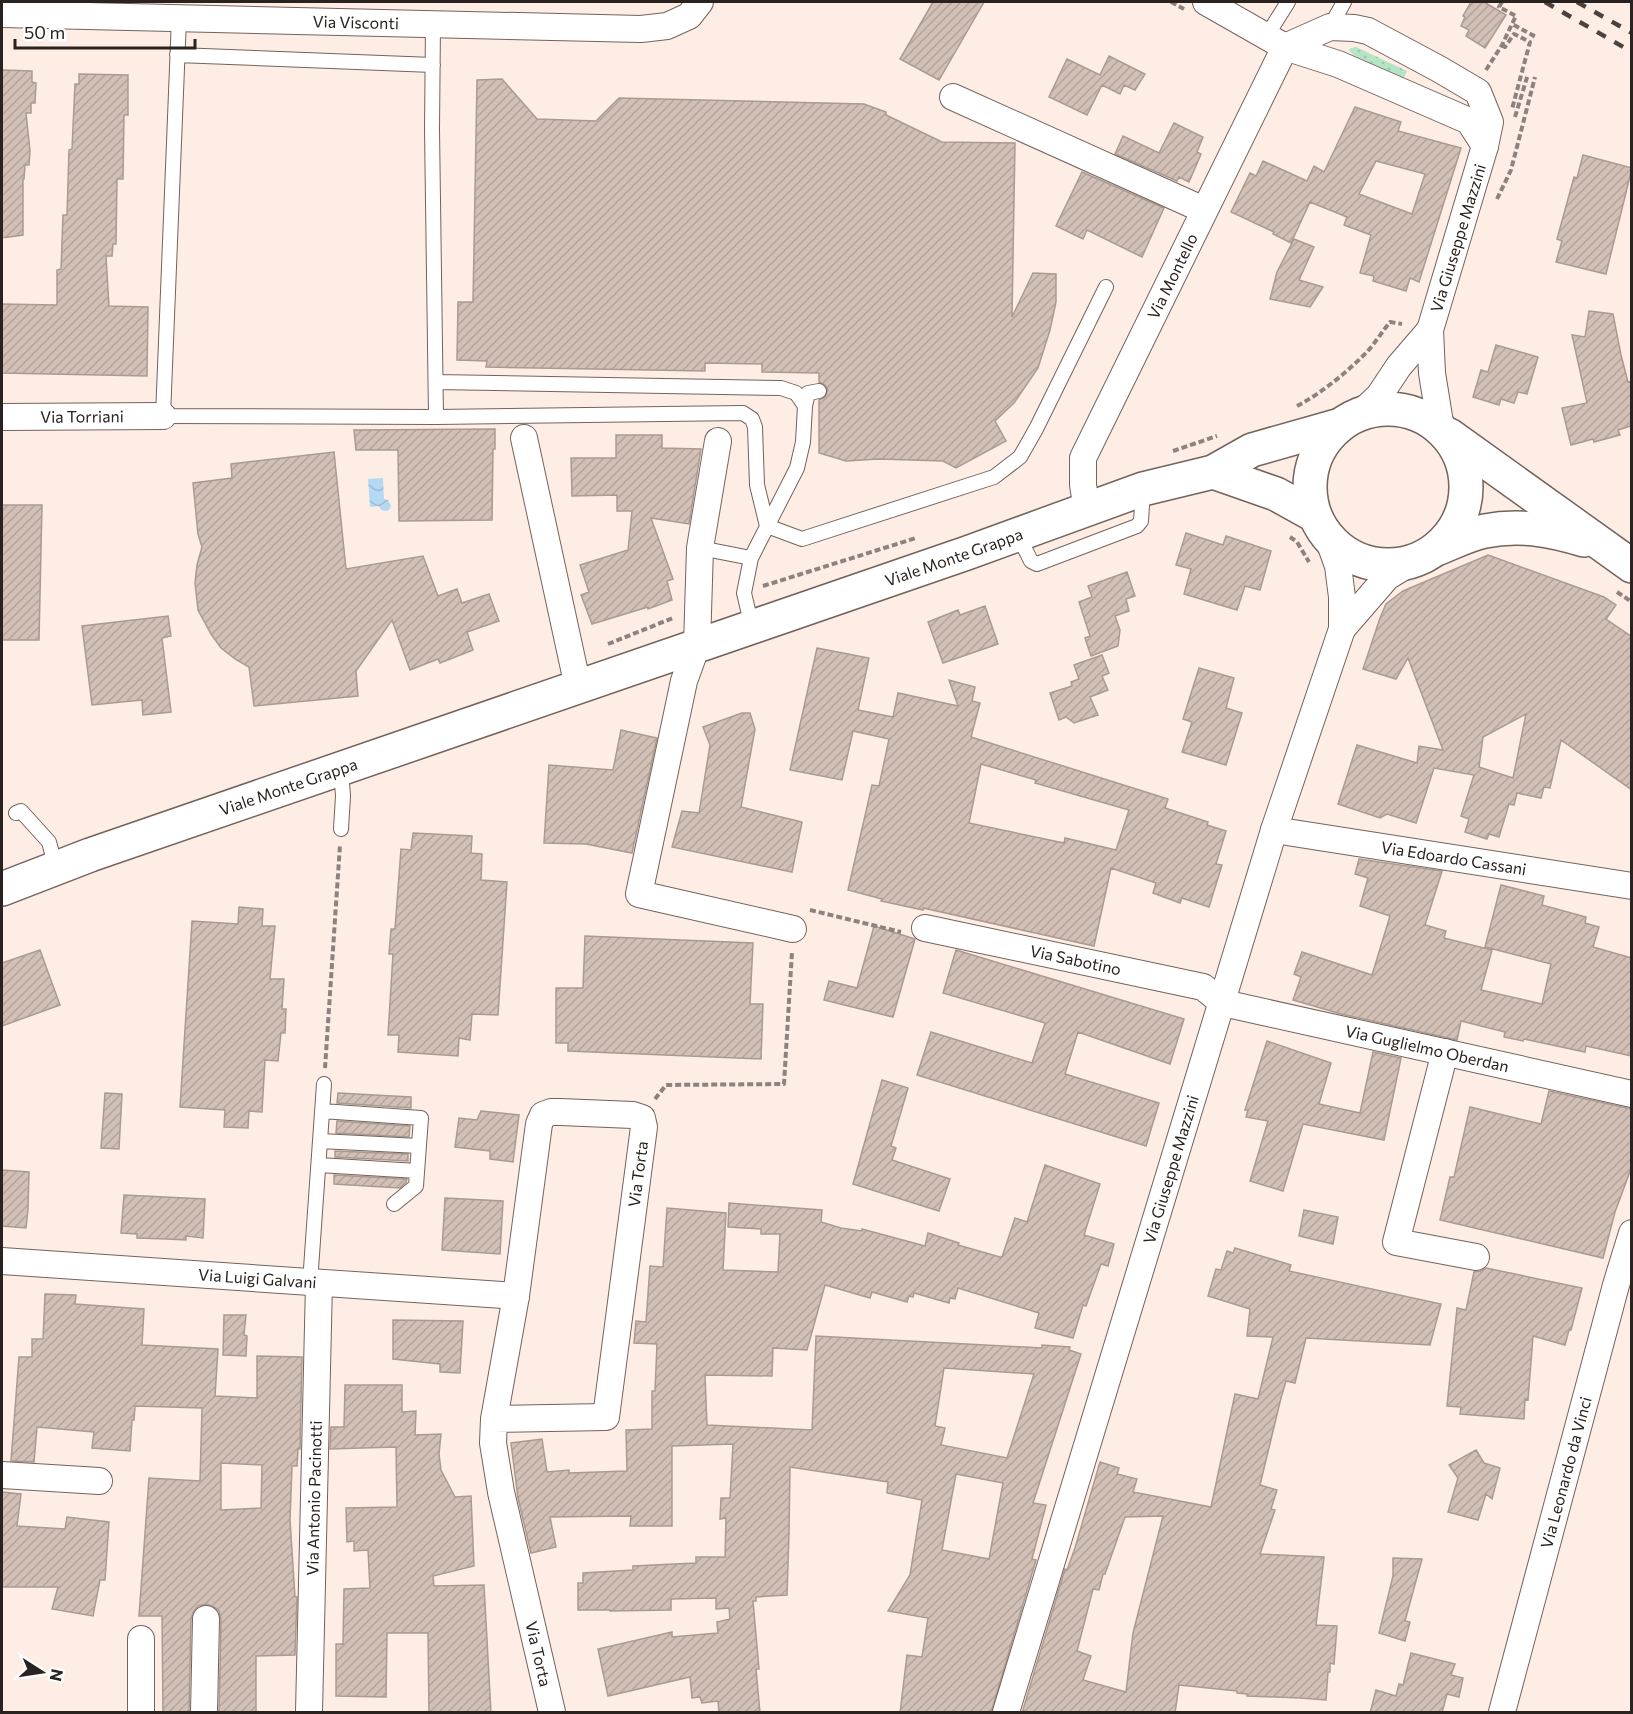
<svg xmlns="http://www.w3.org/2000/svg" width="1633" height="1714" viewBox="0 0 1633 1714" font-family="Commissioner,sans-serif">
<defs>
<pattern id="grass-dots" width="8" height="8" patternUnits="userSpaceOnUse" patternTransform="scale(1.5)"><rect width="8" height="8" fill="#b4e5c6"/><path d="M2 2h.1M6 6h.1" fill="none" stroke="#9bc4aa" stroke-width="1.8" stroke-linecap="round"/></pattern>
<pattern id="water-waves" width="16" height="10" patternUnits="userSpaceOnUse" patternTransform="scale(1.5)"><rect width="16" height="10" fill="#b5d9f5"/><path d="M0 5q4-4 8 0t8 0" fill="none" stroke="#9cbad2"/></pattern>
<pattern id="building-hatch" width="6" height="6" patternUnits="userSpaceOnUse" patternTransform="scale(1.5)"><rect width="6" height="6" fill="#d2bfb6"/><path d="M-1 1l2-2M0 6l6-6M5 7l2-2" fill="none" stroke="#b4a49c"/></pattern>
</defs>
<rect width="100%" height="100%" fill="#fdede5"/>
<path fill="url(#grass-dots)" d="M1356,47L1407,71L1404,78L1353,55L1349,50L1351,48Z"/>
<path fill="url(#water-waves)" d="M383,478L384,499L388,500L391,506L389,510L385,511L381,510L379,506L370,507L368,479Z"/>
<path fill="url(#building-hatch)" stroke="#ab9a91" stroke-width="1.5" fill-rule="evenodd" d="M933,2H984L939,80L900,59Z
M1471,2H1484L1506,15L1485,48L1466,36L1469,30L1461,26L1465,17L1463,16Z
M1109,56L1145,74L1135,90L1124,85L1120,94L1102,85L1087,115L1049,97L1067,59L1100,75Z
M2,70L32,71V82L36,83L35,103H31V113H26L30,151L29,165H25L24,179H23V235L2,238Z
M79,74L128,75V115H124L123,179H117L116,244H113L112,256H106L109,306L148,307L147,376L2,373V304L57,305V270L61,269L63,215H67L69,150L72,149L75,84H79Z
M502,79L537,119L596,121L619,98L864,104L886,112V115L942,142L1015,143L1012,317L1033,273L1056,274V302L1050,330L1038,368L1014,403L995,421L1006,441L956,468L943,461L879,459L846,461L819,453V400L825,397L828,390L825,385L819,382V373L762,372V364L705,363V371L486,367L487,361L457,360L458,302H473L477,80Z
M1355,107L1401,122L1398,131L1461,148L1419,282L1410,278L1406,291L1373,281L1374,276L1360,273L1371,235L1344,225L1347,217L1310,202L1291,243L1273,234L1274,232L1231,212L1250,173L1256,176L1263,161L1307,181L1314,166L1324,172ZM1376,161L1425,174L1412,214L1359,194Z
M1174,123L1203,137L1197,152L1201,154L1189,182L1179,177L1177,181L1115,154L1123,136L1159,153Z
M1583,155L1632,168L1606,274L1556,262L1562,241L1557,239L1574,177L1577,178Z
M1082,172L1164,208L1142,257L1087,230L1083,239L1056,226Z
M1294,239L1314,247L1299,280L1323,287L1310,307L1270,299L1277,272Z
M1589,311L1613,314L1621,355L1628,382L1632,381L1631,426L1618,430L1620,435L1594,442L1593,439L1571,445L1562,408L1587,403L1572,335L1585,337Z
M1496,345L1538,357L1527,394L1518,392L1514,403L1501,399L1499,405L1473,397L1481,370L1488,372Z
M495,429V449H493L492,520L399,521L398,450H356L354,430Z
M616,435H662V448L701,449L689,524L651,518L673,579L667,581L672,600L648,609V607L592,624L581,595L589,592L580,565L628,550L632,511H617V495L572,496L571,458H616Z
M334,452L346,569L423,556L438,596L457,589L462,603L489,594L499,621L467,632L473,650L440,663L438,659L410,670L392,620L356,671L358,696L254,706L249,667L235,659L221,648L211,634L198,610L195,583L197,565L202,547L198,534L193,483L232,478L231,464Z
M2,505H42L39,640H2Z
M1186,533L1223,545L1226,536L1271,551L1260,590L1245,586L1237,610L1184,594L1191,569L1176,565Z
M1488,555L1604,597L1616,605L1606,619L1632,637V790L1561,740L1550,788L1544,787L1541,798L1517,793L1514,805L1509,804L1499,837L1489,834L1487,839L1465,832L1469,819L1461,816L1474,775L1434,768L1416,823L1387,814L1380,818L1338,804L1357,745L1417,763L1419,746L1443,750L1408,658L1396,679L1363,669L1380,618L1386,604L1403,591ZM1526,714L1513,778L1479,767L1483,737Z
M1127,572L1135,596L1126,599L1129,611L1115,616L1120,630L1118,646L1091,656L1085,638L1090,636L1079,602L1092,597L1088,586Z
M985,606L998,644L943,663L928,622L958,610L960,615Z
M168,616L171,636L162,638L171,712L143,715L142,700L92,705L82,626Z
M817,648L869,658L858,710L893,717L898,693L958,706L949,680L975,687L972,701L980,703L971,737L1168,799L1165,808L1208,822L1207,825L1226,831L1216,864L1222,865L1209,907L1182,898L1180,903L1153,893L1156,883L1111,868L1094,946L923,908V910L881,901L882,899L848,890L872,785L879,786L889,739L853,731L842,780L790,770ZM981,764L1036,780L1035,783L1129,810L1116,850L1065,838L1064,843L969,823Z
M1102,655L1109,673L1102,676L1108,690L1090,697L1098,715L1074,723L1066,717L1059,720L1050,693L1072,686L1071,682L1079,679L1074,665Z
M1199,668L1234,678L1226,708L1242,713L1226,765L1182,752L1192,722L1183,719Z
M742,713H750L755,729L741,807L802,822L792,872L672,847L682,811L699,813L710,745L703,727Z
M621,730L657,738L632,853L586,844L544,843L549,765L613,770Z
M413,833L472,836L471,853L482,854L481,880L507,882L498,1015L472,1014L470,1040L459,1038L458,1056L398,1052L399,1035H388L393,954H389L391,929H395L401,849L411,850Z
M1359,859L1442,871L1425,925L1446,931L1444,938L1492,950L1481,990L1542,1004L1551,964L1485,947L1501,885L1544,896L1542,905L1586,917L1585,923L1599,927L1593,947L1632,958V1056L1586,1046L1585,1052L1524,1039L1523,1041L1504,1037L1505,1032L1461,1021L1457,1040L1341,1014L1293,1000L1301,977L1294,974L1302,952L1372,975L1390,916L1360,906L1368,878L1355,874Z
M239,907L263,909L262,926H275L270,979H284L282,1009H286L285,1033H281L278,1061L265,1060L262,1112L249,1111L248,1128L224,1127L225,1110L180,1107L192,921L238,924Z
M874,926L915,939L893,1017L824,1000L829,981L857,988Z
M585,936L753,943L750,1004H763L761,1059L568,1051V1043H556V988H583Z
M40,950L60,1005L2,1026V963Z
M956,950L1184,1019L1170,1064L1078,1032L1065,1074L1159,1103L1146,1146L917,1075L931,1032L1032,1063L1045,1023L943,993Z
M1267,1041L1331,1063L1319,1104L1360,1113L1373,1052L1401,1058L1384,1140L1303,1124L1283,1191L1250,1181L1268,1121L1246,1117L1248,1110H1245Z
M882,1080L908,1088L891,1146L896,1148L892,1160L950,1179L939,1211L853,1184Z
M1549,1091L1632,1109V1166L1615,1212L1603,1258L1440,1220L1450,1177H1454L1470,1107L1541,1124Z
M105,1093L122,1094L119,1149L101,1148Z
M338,1093L411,1097V1108L337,1103Z
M481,1111L519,1115L513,1162L490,1159V1151L455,1147L459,1118L477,1120Z
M337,1121L410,1126L409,1137L336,1133Z
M335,1151L408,1154V1161L335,1157Z
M1045,1165L1100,1184L1084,1235L1114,1244L1108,1266L1101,1264L1086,1306L1083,1305L1073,1338L1035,1328L1039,1313L958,1288L955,1299L950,1298L949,1303L914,1293L913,1297L909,1296L907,1302L872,1292L870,1298L825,1285L807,1350L773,1348L772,1376L705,1375L707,1425L812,1430L816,1336L1042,1348V1345L1070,1347L1069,1350L1081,1354L1033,1503L1046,1505L1032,1559L1036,1560L991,1713H900L907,1655L922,1657L928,1618L888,1611L910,1575L922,1500L887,1493L888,1482L790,1467L789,1533L787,1595L756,1597V1601H753L759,1669H756L760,1713H719L718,1701L702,1703L700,1697L692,1698L690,1677L608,1696L598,1649L672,1632V1637L718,1633L717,1622L730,1619L729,1608L716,1609V1598L671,1599V1610L610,1611V1610H578V1583H583V1573L633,1570V1566L696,1563V1557H725L726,1518L720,1519L721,1498H730L733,1444L672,1446V1526H630L631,1516L550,1517L556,1547L531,1553L518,1498L511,1443L542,1439L547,1472L569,1470V1473L627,1471L626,1430L652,1429V1391H655L657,1344L634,1343L636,1321L646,1322L650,1266L663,1267L667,1208L726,1213L723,1270L778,1272L780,1234H761V1229L728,1227L729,1203L822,1210L821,1222L841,1228L862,1231V1229L925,1246L928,1233L959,1243L958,1245L1000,1257H1002L1015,1218L1027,1222ZM944,1368L1034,1374L1007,1458L941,1445L945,1428L935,1426ZM956,1474L1003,1483L989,1559L942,1550Z
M2,1170L29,1172L28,1209L26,1228L2,1226Z
M334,1175L407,1179L406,1182L400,1188L334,1184Z
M124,1195L205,1199L203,1238L186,1236V1240L167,1239L137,1238V1234L121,1233Z
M445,1198L503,1201L500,1254L442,1250Z
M1304,1210L1338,1217L1333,1244L1299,1236Z
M1235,1248L1291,1265L1289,1271L1441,1304L1430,1345L1306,1338L1295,1383L1286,1381L1281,1398L1260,1485L1277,1490L1271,1509L1275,1510L1260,1554L1324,1557L1316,1625L1337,1626L1334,1664L1330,1663V1672H1328L1326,1700L1300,1698L1247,1696V1694L1237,1693V1691L1179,1685L1175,1713H1022L1065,1569L1067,1570L1075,1548L1100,1462L1119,1468L1117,1474L1137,1479L1133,1492L1211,1507L1235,1394L1258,1399L1273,1337L1247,1336L1250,1309L1208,1296L1216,1269L1221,1270L1227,1251L1233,1253ZM1163,1516L1133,1633L1126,1692L1083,1680L1091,1656L1077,1651L1093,1589L1099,1590L1103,1574H1105L1125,1517Z
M1486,1268L1582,1288L1571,1330H1569L1565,1345L1533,1336L1528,1400L1525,1399L1524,1419L1460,1414L1461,1407L1447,1406L1457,1308L1466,1310L1474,1272L1480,1271Z
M45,1294L76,1295L75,1304L144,1309L142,1345L218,1349L215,1396L257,1398V1356L302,1357L300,1449H298L297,1466H292L290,1520L295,1597H297L295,1655L256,1656V1713H219L221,1619L219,1611L214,1607L206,1604L198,1606L194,1611L191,1619L189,1713H163L162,1616H139L149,1478L200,1481L202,1408L135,1406L134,1420H132L130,1451L92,1448L94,1432L37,1427L34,1462L11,1461L19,1357H32V1339H43ZM221,1463L262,1465L261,1508L221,1510Z
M224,1315H246L244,1335L247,1336L246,1356L223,1355Z
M393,1320L463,1321L460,1373L440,1372V1364L393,1359Z
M345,1385H402V1412L416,1411L415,1435L441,1434L439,1454L441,1470L455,1497L471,1496L474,1566L433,1576L434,1586L484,1585L491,1713H429L428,1633H387L386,1697L336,1696V1644H343L344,1589L370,1588L368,1550L354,1551V1541L347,1542L346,1508L397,1507L396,1447L330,1449L331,1427H344Z
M1476,1450L1484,1463L1500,1468L1492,1499L1486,1494L1478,1520L1448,1512L1458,1478L1449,1465Z
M2,1492L21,1494L17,1526L65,1529L67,1517L109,1522L105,1580H100L93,1616L52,1609L58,1587H2Z
M1393,1558L1422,1559L1405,1621L1410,1622L1405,1641L1379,1633L1393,1576Z
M1411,1653L1455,1664L1451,1675L1463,1678L1459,1697L1447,1694L1442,1713H1370L1376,1690L1396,1696L1399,1684L1403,1685Z"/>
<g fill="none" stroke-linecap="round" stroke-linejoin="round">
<g stroke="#74635b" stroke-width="16">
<path id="lane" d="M179,18L163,416L436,417L743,413L752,419L755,427L757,485L767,526L802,539L994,477L1020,457L1036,429L1106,287
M433,24L432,129L436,417
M1330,27L1344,2
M1266,37L1288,2
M177,55L433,65
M436,382L781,388L796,393L805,406
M1018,535L1031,561L1037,564L1137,526L1141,521L1143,490
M700,548L751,558L744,593L752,627
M751,558L797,468L803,442L805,406L808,393L819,391
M341,769L343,796L341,829
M16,813L21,811L49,842L56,868
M322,1111L421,1118L416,1186L394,1204
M320,1141L419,1146
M319,1165L417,1171
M310,1283L324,1084"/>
</g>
<g stroke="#74635b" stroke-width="28">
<g id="street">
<path d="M1206,2L1285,47L1338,64L1469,121L1485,146"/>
<path id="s1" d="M2,14L641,29L667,26L689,16L700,2"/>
<path d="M1285,47L1330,27L1354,28L1368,31L1439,69L1478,92L1490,122L1485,146L1430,330L1432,373L1441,429"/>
<path d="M953,97L1204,210"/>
<path d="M1361,413L1379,396L1399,366L1430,330"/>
<path id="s2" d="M2,417L163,416"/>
<path d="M524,438L578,687"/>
<path d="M718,441L700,548L697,645L684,681L639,894L793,929"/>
<path id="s3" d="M1087,510L1083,485V458L1285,47"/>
<path d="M1342,629L1387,577L1415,560"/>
<path id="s4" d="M1274,830L1632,886"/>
<path id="s5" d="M925,928L1203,987L1223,1003L1632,1094"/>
<path d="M1445,1052L1396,1242L1476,1257"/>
<path id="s6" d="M2,1261L516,1296"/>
<path id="s7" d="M494,1419L606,1417L644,1127L642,1118L633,1115L560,1112H551L543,1115L539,1124L516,1296L494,1419L493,1443L501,1492L552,1712"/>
<path d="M2,1475L99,1481"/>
<path d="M141,1639V1712"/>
<path d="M204,1712L206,1619"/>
<path id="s8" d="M309,1712L319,1283"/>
<path id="s9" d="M1006,1712L1274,830L1342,629V597L1338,566L1328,538"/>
<path id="s10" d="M1502,1712L1616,1285L1632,1233"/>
</g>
</g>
<g stroke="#74635b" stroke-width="36">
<g id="secondary">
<circle cx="1388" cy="487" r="78"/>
<path d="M1449,435L1632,566"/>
<path d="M1213,472L1276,494L1314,515"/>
<path d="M1436,549C1452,543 1469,534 1485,531C1520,524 1551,530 1584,540"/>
<path id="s11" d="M2,889L90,855L967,553L1143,489L1213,472L1252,450L1340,425"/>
</g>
</g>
<path stroke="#8d827d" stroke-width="4" stroke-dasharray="6 3" stroke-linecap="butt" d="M1171,2L1184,9
M1502,2L1499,7L1516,16L1512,24L1536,37
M1502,45L1505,47L1514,34L1530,42L1512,109
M1486,70L1502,45L1512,24
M1515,117L1528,74
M1497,199L1511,170L1535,77
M1297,406C1322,393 1347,372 1367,352C1375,343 1382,332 1390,322L1402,324
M1173,451L1217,436
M1290,537L1297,542L1309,562
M763,586L916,538
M1617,592L1632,602
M608,644L673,618
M810,910L901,932
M325,1068L340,845
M655,1099L666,1085L784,1084L792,952"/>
<use href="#lane" stroke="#fff" stroke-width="14"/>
<use href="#street" stroke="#fff" stroke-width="26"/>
<use href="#secondary" stroke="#fff" stroke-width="33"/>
<path stroke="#4b423f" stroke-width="4.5" stroke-dasharray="10 10" stroke-linecap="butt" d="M1545,2L1632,52
M1577,2L1632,33"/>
</g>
<g text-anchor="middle" stroke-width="6" stroke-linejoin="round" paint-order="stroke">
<g font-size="16" fill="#29221f" stroke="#fff">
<text dy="6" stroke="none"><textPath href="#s1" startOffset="354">Via Visconti</textPath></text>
<text transform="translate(1458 238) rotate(-73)" y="6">Via Giuseppe Mazzini</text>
<text dy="6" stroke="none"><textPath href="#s3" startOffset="255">Via Montello</textPath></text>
<text dy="6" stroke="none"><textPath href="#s2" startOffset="80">Via Torriani</textPath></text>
<text dy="6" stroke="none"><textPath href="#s11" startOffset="1008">Viale Monte Grappa</textPath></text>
<text dy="6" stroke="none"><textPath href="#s11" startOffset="304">Viale Monte Grappa</textPath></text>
<text dy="6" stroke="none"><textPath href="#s4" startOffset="182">Via Edoardo Cassani</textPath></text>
<text dy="6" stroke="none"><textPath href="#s5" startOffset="154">Via Sabotino</textPath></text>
<text dy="6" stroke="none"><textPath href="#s5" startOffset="519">Via Guglielmo Oberdan</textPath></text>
<text dy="6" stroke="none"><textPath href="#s9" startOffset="567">Via Giuseppe Mazzini</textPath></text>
<text dy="6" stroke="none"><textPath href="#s7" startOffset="357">Via Torta</textPath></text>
<text dy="6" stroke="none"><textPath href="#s6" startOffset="256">Via Luigi Galvani</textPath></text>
<text dy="6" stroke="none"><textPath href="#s10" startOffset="248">Via Leonardo da Vinci</textPath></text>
<text dy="6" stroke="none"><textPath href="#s8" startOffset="214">Via Antonio Pacinotti</textPath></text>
<text dy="6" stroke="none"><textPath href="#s7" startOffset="1062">Via Torta</textPath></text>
</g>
</g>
<rect width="1633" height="1714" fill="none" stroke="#29221f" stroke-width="6"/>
<g transform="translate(42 1672) rotate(102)" stroke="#ffffff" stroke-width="4.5" paint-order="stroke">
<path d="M0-4.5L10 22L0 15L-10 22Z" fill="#29221f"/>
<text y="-9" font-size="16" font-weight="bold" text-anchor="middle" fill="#29221f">N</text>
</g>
<path d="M15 39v9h180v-9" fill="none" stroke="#29221f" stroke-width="3"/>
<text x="24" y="39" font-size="18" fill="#29221f" stroke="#ffffff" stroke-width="4.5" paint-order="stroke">50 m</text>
</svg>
